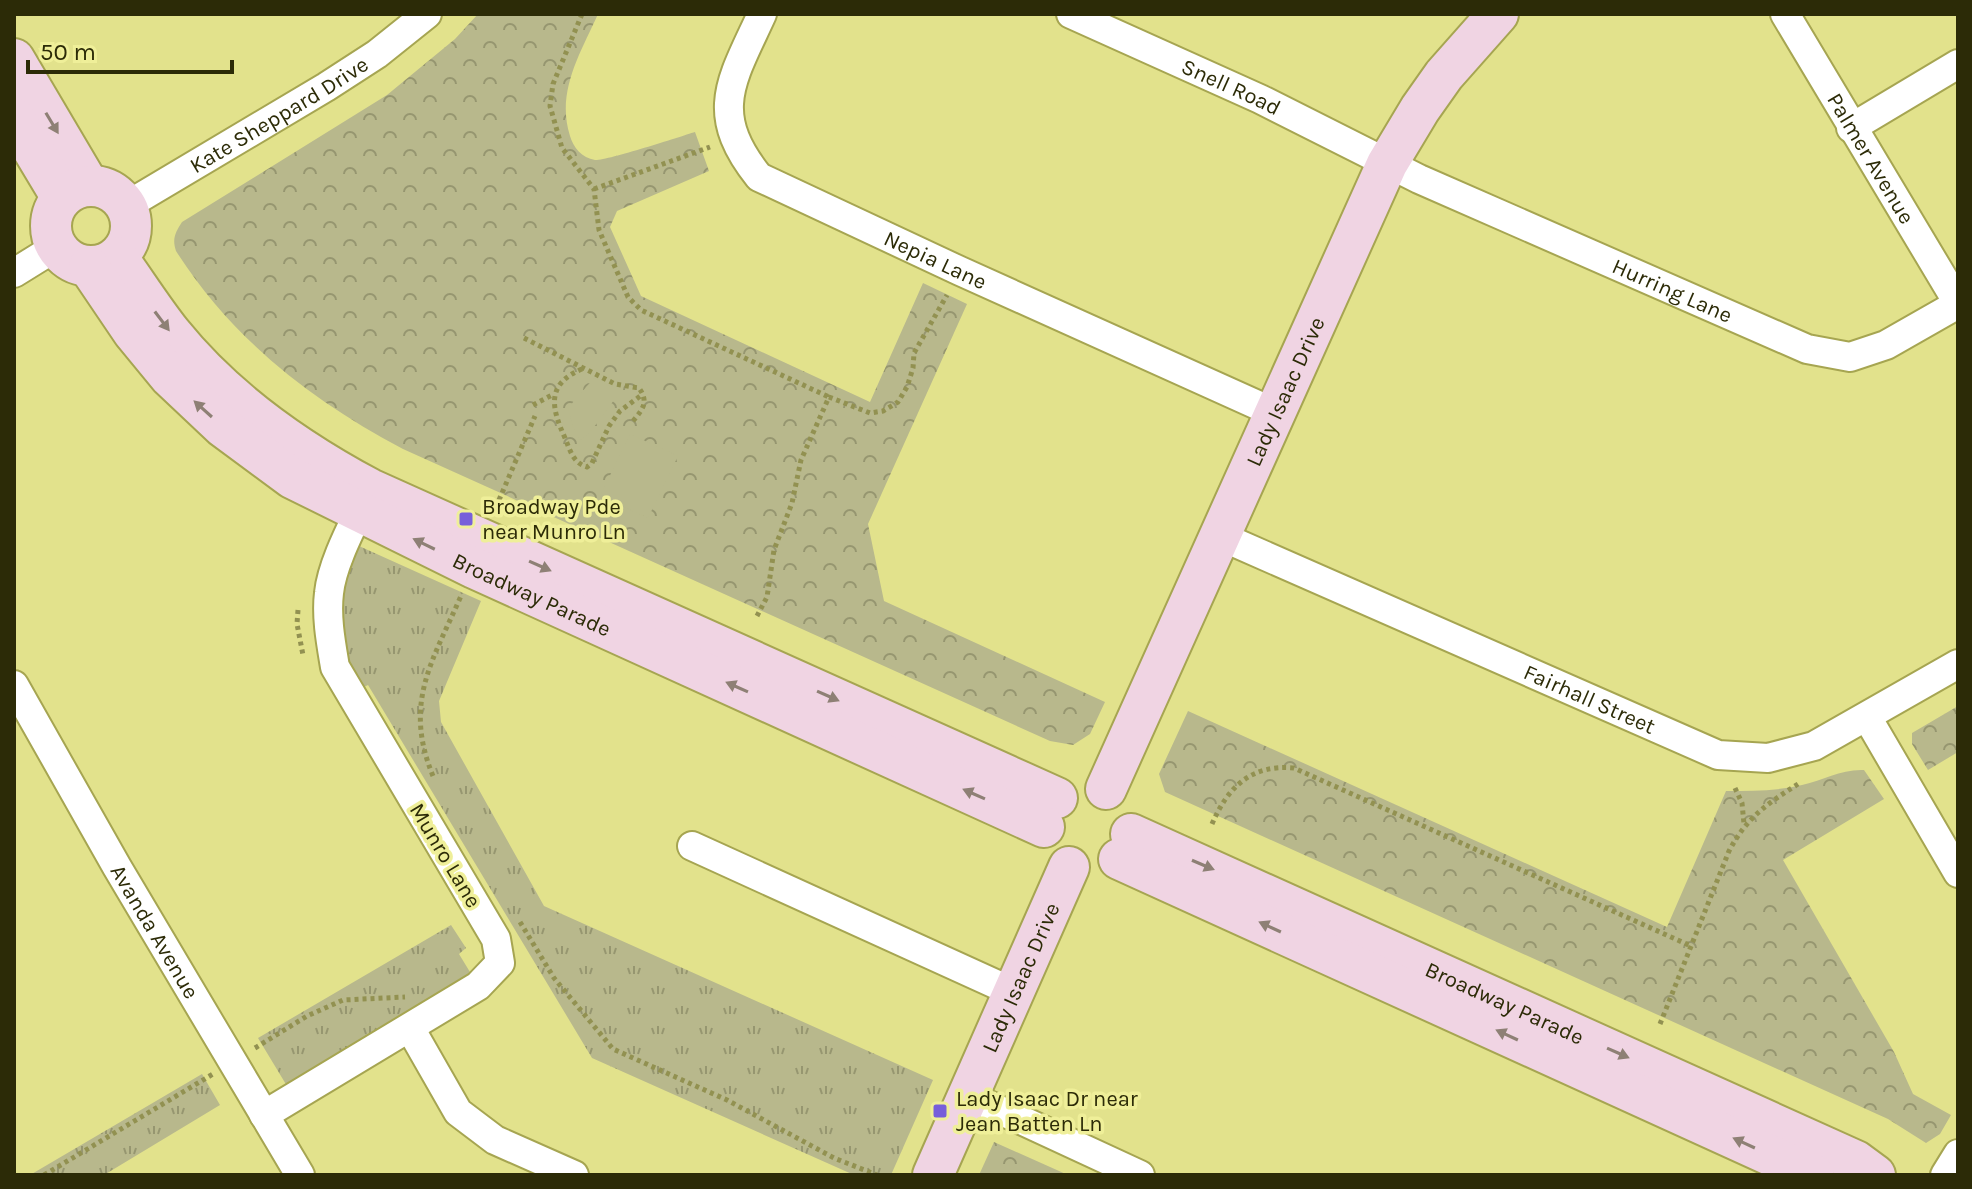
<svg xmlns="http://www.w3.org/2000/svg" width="1972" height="1189" viewBox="0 0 1972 1189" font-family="Karla,sans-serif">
<defs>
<pattern id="grass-tufts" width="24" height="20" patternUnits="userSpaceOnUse" patternTransform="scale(2)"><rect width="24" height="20" fill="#b8b88c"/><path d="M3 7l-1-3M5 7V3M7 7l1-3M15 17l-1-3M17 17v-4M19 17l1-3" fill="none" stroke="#969670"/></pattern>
<pattern id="park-crowns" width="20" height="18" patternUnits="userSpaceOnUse" patternTransform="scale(2)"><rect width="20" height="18" fill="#b8b88c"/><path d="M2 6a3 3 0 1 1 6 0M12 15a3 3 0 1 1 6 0" fill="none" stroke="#969670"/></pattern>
</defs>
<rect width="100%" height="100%" fill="#e2e28c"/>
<path fill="url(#grass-tufts)" d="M359,546L481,601L439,701L441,722L544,906L933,1080L891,1175H854L592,1058L368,685L360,689L344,662L340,586Z
M451,925L466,948L459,954L473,977L287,1086L258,1038Z
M202,1074L220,1105L104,1175H30Z"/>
<path fill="url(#park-crowns)" d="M478,14H598C580,54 556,92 570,136C573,147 582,158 595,160C606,161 679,137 695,132L709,171L617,211L610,227L641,296L870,402L923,283L967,304L868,524L884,601L1105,702L1090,734L1073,745L1050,741L403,449C312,401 232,339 176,251C172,239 175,233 182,222L387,95L455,39Z
M1958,706V752L1928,770L1912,744V733Z
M1188,711L1667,927L1726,791C1752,791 1777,791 1802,785C1824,780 1841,769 1864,770L1884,799L1783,860L1894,1052L1913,1094L1951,1115L1940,1134L1926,1143L1888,1119L1165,792L1159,774Z
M994,1142L1068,1175H979Z"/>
<path fill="#b8b88c" d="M594,378L613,387L617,397C607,407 590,437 580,440L573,427L568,408Z
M630,434L678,456L648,518L600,496Z"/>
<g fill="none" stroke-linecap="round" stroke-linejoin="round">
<g stroke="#a6a551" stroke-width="32">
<g id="street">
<path id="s1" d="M762,14C732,80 707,112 759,177L960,271L1275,413"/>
<path id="s2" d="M1071,14L1260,99L1419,179L1807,349L1850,357L1886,345L1958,304"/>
<path id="s3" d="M1785,14L1958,303"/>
<path d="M1851,128L1958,64"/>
<path id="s4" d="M126,206L326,87L377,54L427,14"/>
<path d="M14,273L56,247"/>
<path id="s5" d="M1220,536L1718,755L1768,758L1814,746L1958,664"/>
<path id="s6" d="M14,685L117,867L300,1175"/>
<path d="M1867,717L1958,873"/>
<path d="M692,846L1013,992"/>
<path d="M410,1028L458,1112L495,1140L574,1175"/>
<path d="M967,1095L1140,1175"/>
<path d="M264,1115L478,986L500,963L496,939L335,667C331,643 326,617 329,593C332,563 354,523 367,495"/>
<path d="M1945,1175L1958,1154"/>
</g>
</g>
<g stroke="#a6a551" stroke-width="44">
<g id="secondary">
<path d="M14,59L89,186"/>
<path d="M14,118L62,198"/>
<circle cx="91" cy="226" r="40"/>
<path d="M117,257C135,282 152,309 171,333C225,400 295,449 370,489L1057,798"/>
<path id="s7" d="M89,267L133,332L170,377L223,427L292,478L474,568L1044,827"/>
<path id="s8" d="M1106,789L1387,164L1420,109L1444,75L1498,14"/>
<path id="s9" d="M1131,834L1856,1161L1875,1175"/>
<path d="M1119,859L1814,1175"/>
<path id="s10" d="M933,1175L1069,867"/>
</g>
</g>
<path stroke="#929151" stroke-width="5" stroke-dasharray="4 4" stroke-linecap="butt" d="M582,14L553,84L550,106L562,148L594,189L599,230L628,297L641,310L829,397
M594,189L710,147
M524,338L615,384L639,388C649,402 643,409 633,421
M582,369C546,384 551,407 565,438C570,450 573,463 587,467L592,463L609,426L620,411L643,394
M533,405L554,394
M499,500L535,416
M499,514L505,502
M298,610L297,624L303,655
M757,616L767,597L774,550L792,503L801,460L829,397L870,413L883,411L898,402L907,387L913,368L914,353L947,295
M433,776C403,703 432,662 461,596
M1735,788L1742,803L1744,824
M1212,824C1228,787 1251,764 1294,768L1691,946
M520,922L554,978L613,1049L727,1100L834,1158L877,1175
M1660,1024L1729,851C1747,817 1767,804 1798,784
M255,1048L307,1016L343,1000L405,997
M44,1175L213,1074"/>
<use href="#street" stroke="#fff" stroke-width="28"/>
<use href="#secondary" stroke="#f0d4e3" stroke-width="40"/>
</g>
<defs><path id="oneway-solid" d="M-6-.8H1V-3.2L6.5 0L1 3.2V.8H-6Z" transform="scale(2)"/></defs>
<g fill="#8e8075">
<use href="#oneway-solid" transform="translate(52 123) rotate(59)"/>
<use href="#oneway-solid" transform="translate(162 321) rotate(53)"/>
<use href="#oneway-solid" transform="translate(203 409) rotate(-138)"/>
<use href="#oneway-solid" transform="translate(424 544) rotate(-154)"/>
<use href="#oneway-solid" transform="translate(540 566) rotate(24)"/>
<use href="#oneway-solid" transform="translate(737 687) rotate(-156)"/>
<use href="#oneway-solid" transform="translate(828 696) rotate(24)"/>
<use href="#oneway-solid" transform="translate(974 794) rotate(-156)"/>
<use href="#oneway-solid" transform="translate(1203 865) rotate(23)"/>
<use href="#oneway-solid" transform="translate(1270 927) rotate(-155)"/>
<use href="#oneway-solid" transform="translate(1507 1035) rotate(-155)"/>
<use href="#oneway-solid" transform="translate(1618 1053) rotate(24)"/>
<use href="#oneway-solid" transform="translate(1744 1143) rotate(-155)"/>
</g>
<g fill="#775fda" stroke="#efef99" stroke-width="3">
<rect x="458" y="511" width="16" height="16" rx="4"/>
<rect x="932" y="1103" width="16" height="16" rx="4"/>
</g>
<g text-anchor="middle" stroke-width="7" stroke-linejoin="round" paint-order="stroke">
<g font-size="22" fill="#2c2b07" stroke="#efef99">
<text dy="8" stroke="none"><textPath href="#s2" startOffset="176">Snell Road</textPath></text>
<text dy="8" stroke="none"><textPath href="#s4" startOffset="178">Kate Sheppard Drive</textPath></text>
<text dy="8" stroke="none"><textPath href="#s3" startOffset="168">Palmer Avenue</textPath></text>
<text dy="8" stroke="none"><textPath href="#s1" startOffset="372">Nepia Lane</textPath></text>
<text dy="8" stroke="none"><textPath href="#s2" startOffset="662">Hurring Lane</textPath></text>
<text dy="8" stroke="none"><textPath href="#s8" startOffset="436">Lady Isaac Drive</textPath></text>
<text dy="8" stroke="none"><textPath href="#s7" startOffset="562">Broadway Parade</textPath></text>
<text dy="8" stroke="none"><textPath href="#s5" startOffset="404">Fairhall Street</textPath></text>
<text transform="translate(446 855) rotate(59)" y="8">Munro Lane</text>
<text dy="8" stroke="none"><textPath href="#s6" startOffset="284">Avanda Avenue</textPath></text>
<text dy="8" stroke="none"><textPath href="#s10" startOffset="216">Lady Isaac Drive</textPath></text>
<text dy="8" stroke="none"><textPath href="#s9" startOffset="410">Broadway Parade</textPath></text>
</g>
<g font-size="22" fill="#2c2b07" stroke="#efef99" text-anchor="start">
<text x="482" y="514">Broadway Pde<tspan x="482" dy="25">near Munro Ln</tspan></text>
<text x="956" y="1106">Lady Isaac Dr near<tspan x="956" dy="25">Jean Batten Ln</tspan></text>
</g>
</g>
<rect width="1972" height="1189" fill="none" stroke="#2c2b07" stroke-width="32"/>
<path d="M28 60v12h204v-12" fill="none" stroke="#2c2b07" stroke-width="4"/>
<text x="40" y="60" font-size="24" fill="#2c2b07" stroke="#efef99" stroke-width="6" paint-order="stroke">50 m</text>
</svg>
